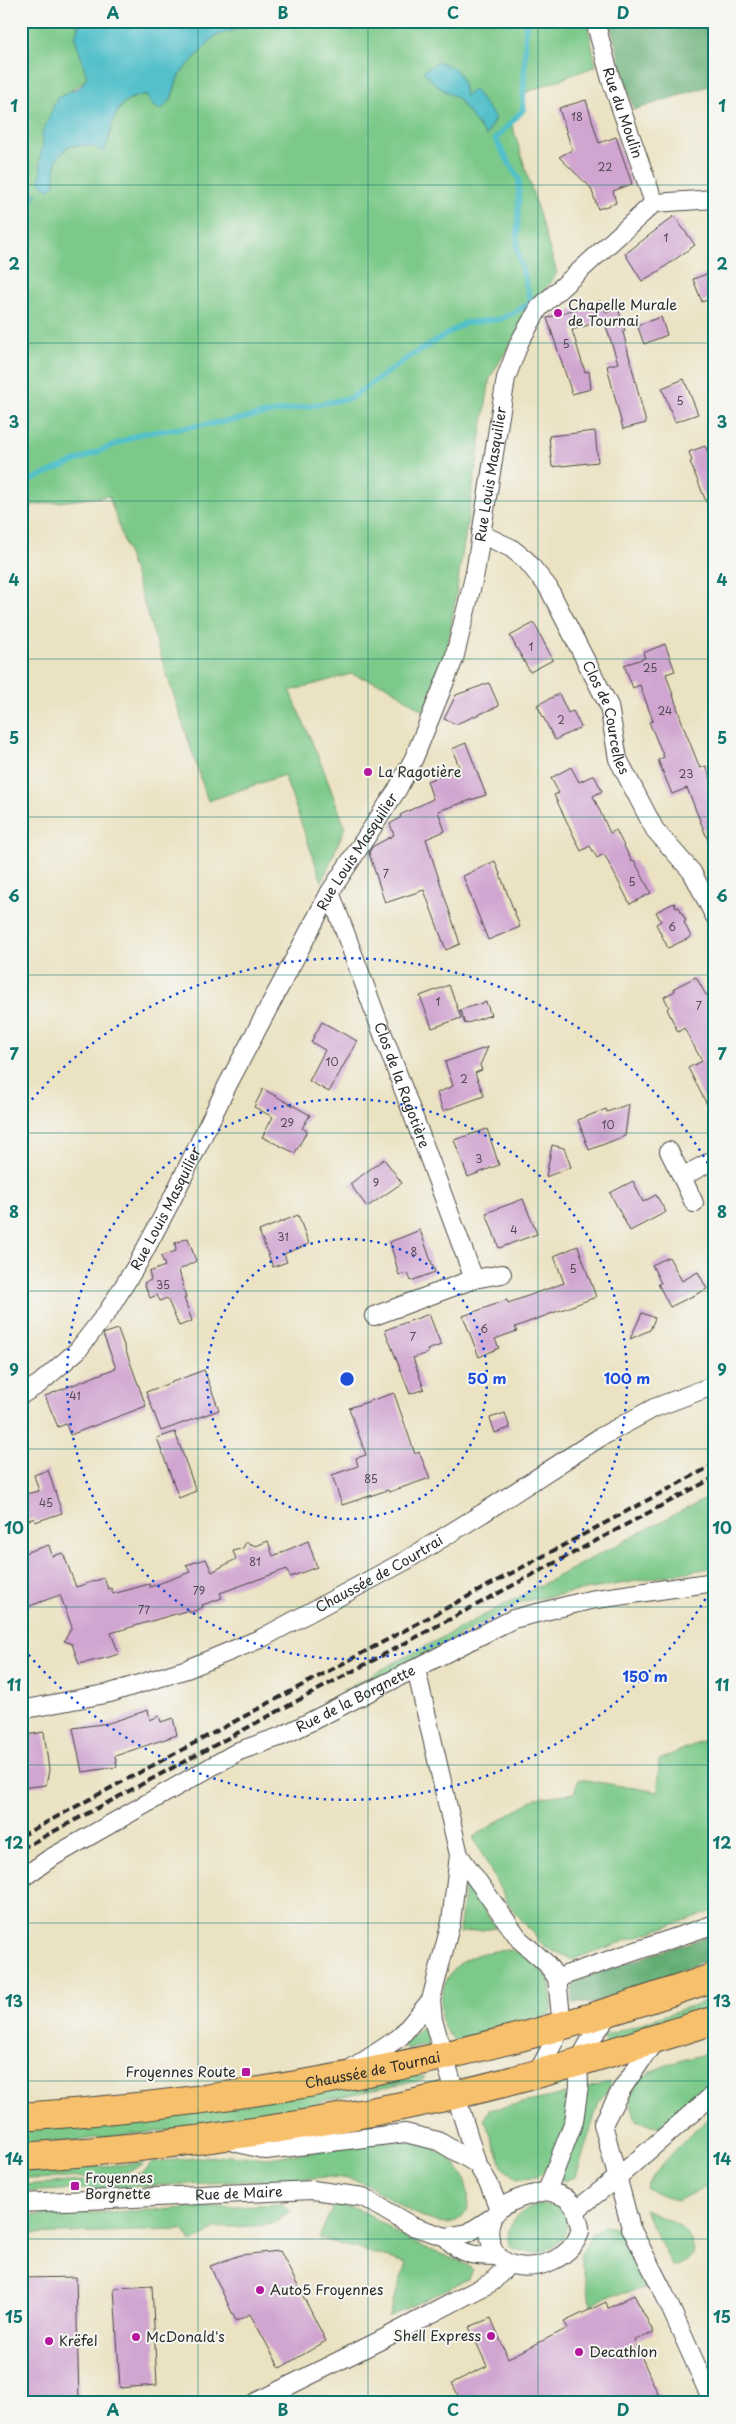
<svg xmlns="http://www.w3.org/2000/svg" width="736" height="2424" viewBox="0 0 736 2424" font-family="'Playpen Sans',sans-serif">
<rect width="100%" height="100%" fill="#f6f6f2"/>
<filter id="ink" filterUnits="userSpaceOnUse"><feTurbulence type="fractalNoise" baseFrequency=".02" numOctaves="2"/><feDisplacementMap in="SourceGraphic" scale="10" xChannelSelector="R" yChannelSelector="G"/><feConvolveMatrix kernelMatrix="1 2 1 2 8 2 1 2 1" color-interpolation-filters="sRGB"/></filter>
<filter id="wash" filterUnits="userSpaceOnUse"><feTurbulence type="fractalNoise" baseFrequency=".0096" numOctaves="4" result="noise"/><feDisplacementMap in="SourceGraphic" scale="20" xChannelSelector="R" yChannelSelector="G"/><feGaussianBlur stdDeviation="1.12" result="paint"/><feColorMatrix in="noise" values="0 0 0 0 0 0 0 0 0 0 0 0 0 0 0 0 0 1.4 0 .05"/><feComposite in="paint" operator="in"/></filter>
<g filter="url(#wash)">
<rect width="100%" height="100%" fill="#ebe2c2"/>
<path fill="#7bc989" stroke="#537a5a" fill-rule="evenodd" d="M21,21H80L77,26L87,77C81,86 76,85 70,91C63,97 40,153 41,162C42,172 49,177 55,184L56,160L68,146L89,145L109,139C113,117 120,97 146,95L153,106L171,99L179,75L215,36L265,21H326L331,24L335,21H587L596,66L524,93L523,110L511,121L557,273L530,309L490,378L448,645L424,712L388,686L351,674L290,691L321,763L345,827L322,882L284,775L208,801L109,496L33,505L21,511V218L36,195L21,183ZM424,71L466,96L473,89L486,136L458,99L436,85Z
M715,1493V1567L523,1601L359,1691H341Z
M715,1735V1910L573,1959L544,1947L507,1902L473,1837L536,1798L574,1793L579,1779L658,1792L659,1760Z
M465,1885H468L496,1928L459,1933Z
M510,1950L520,1954L532,1961L549,1979L553,2009L550,2015L455,2041C452,2037 447,2033 445,2029C435,2008 442,1975 462,1962C477,1952 493,1951 510,1950Z
M715,1998V2009L606,2044L603,2039L604,2036Z
M424,2025L429,2045L407,2049L404,2044Z
M715,2051V2086L664,2126H651L636,2120L629,2099C631,2094 633,2086 637,2082C653,2065 693,2058 715,2051Z
M416,2075L425,2077L423,2080L329,2099L300,2111L239,2123L21,2146V2129Z
M609,2082L611,2086L599,2102L576,2177L564,2181L558,2178L587,2088Z
M565,2094L571,2100C566,2124 562,2159 540,2174C534,2179 525,2179 517,2179L503,2168L484,2118L489,2110Z
M715,2113V2182L677,2201L646,2188C654,2170 698,2125 715,2113Z
M420,2141C436,2150 453,2157 462,2174C467,2184 472,2204 464,2214C443,2243 386,2193 365,2184C354,2179 343,2178 331,2177L21,2192V2185L117,2179L142,2173L153,2162L227,2155L269,2158L378,2142Z
M144,2163C127,2180 48,2178 21,2179V2172Z
M282,2204L292,2211L270,2225L217,2228L192,2243L183,2230L21,2234V2216Z
M543,2205L565,2207C578,2244 540,2263 509,2246C504,2222 521,2208 543,2205Z
M333,2206C372,2208 373,2220 403,2237C423,2248 445,2255 465,2264L472,2269L468,2279L388,2317L406,2263L319,2238Z
M644,2209C665,2218 693,2227 694,2253L687,2261L673,2268Z
M605,2226L623,2229L644,2289L604,2297L591,2305L580,2256L593,2233Z"/>
<path fill="#64ad75" stroke="#486c50" d="M609,21H715V84L634,110Z
M715,1934V1957L595,2003H572L573,1981Z"/>
<path fill="#53c0cb" stroke="#3f767b" d="M80,21H265L215,36L179,75L171,99L161,110L153,106L146,95C111,97 114,128 104,152L89,145L68,146L56,160L55,184L49,190L39,181C43,172 40,170 40,161C40,151 45,146 41,136L57,98L81,86L87,77L75,37Z
M438,62C460,68 462,75 465,96L474,89L495,118L486,136L458,99L436,85L423,71Z
M21,183L37,195L21,218Z"/>
<g fill="none" stroke-linecap="round" stroke-linejoin="round">
<path stroke="#53c0cb" stroke-width="5.5" d="M21,484L140,434L223,422L351,398L406,359L465,323L501,319L531,303L517,249L519,179L495,139L523,110L526,21"/>
</g>
<g id="blocks">
<path fill="#d0a5d0" d="M586,100L599,143L616,137L632,184L613,191L616,203L598,209L591,188L559,157L572,150L559,108Z
M674,216L695,245L659,271L642,281L625,254Z
M715,271V297L702,302L693,279Z
M600,301L607,313L618,308L625,331L623,332L646,423L623,429L607,366L618,363L604,320L572,330L585,372L589,371L591,389L572,394L567,378L547,318Z
M661,317L667,335L644,344L637,325Z
M684,379L698,414L675,422L662,388Z
M595,431L598,462L552,467L549,436Z
M705,446L709,454L715,452L714,521L690,462L692,461L689,452Z
M534,623L553,660L530,672L510,636Z
M665,644L675,671L666,674L684,728L700,768L706,766L715,789V858L687,788L672,794L658,760L664,757L649,722L653,721L640,685L633,688L624,665L645,658L643,653Z
M489,683L499,706L456,724L444,719L456,695Z
M559,694L568,713L573,711L581,727L555,740L537,705Z
M466,743L486,795L438,811L445,831L426,839L460,944L446,950L424,890L385,903L369,853L372,847L394,835L390,824L401,817L400,815L433,799L427,781L460,769L452,749Z
M571,767L579,782L594,775L602,791L593,796L610,833L616,830L632,862L634,860L651,893L630,904L604,854L597,858L590,846L581,851L554,795L559,793L551,778Z
M495,861L520,927L488,940L463,876Z
M674,903L676,908L679,907L686,921L684,922L691,937L668,948L656,924L661,921L656,912Z
M696,977L706,995L715,991V1120L688,1068L702,1061L684,1028L678,1032L667,1009L669,1007L664,997L675,991L674,988Z
M449,985L461,1018L432,1028L420,996Z
M486,1002L491,1015L465,1024L460,1010Z
M322,1022L357,1041L329,1092L309,1081L325,1050L311,1042Z
M488,1047L480,1065L482,1070L475,1073L484,1096L443,1111L437,1093L453,1086L445,1062Z
M263,1089L310,1115L302,1128L307,1131L295,1153L262,1137L273,1117L254,1107Z
M629,1104L625,1136L589,1150L578,1120L606,1109L607,1112Z
M487,1129L499,1165L468,1177L454,1140Z
M552,1145L564,1148L571,1167L546,1177Z
M384,1159L402,1183L367,1207L350,1184Z
M633,1181L643,1202L656,1195L666,1212L630,1231L610,1193Z
M523,1199L537,1234L499,1248L486,1213Z
M298,1215L309,1244L284,1254L287,1262L273,1267L259,1231Z
M420,1230L435,1272L411,1281L408,1273L399,1275L390,1242Z
M188,1238L196,1261L179,1270L186,1298H184L192,1321L179,1326L167,1298L160,1301L157,1295L150,1298L144,1283L151,1280L149,1272L165,1266L161,1256L176,1251L175,1243Z
M578,1246L596,1297L515,1327L517,1331L495,1339L499,1348L479,1357L463,1316L507,1300L508,1303L564,1283L554,1256Z
M669,1257L682,1281L698,1272L707,1289L670,1307L658,1284L661,1283L652,1265Z
M642,1313L655,1318L650,1330L630,1339Z
M429,1314L441,1345L427,1350L428,1353L413,1358L424,1389L410,1394L385,1330Z
M118,1329L146,1406L70,1435L66,1424L58,1427L45,1396L116,1368L103,1334Z
M204,1370L219,1410L161,1431L146,1392Z
M394,1393L415,1454L419,1452L430,1478L389,1492L388,1490L342,1505L332,1475L358,1466L356,1458L366,1455L349,1408Z
M505,1413L510,1428L495,1433L490,1418Z
M175,1432L196,1491L179,1498L157,1438Z
M48,1470L62,1513L35,1522L34,1518L21,1523V1495L39,1491L34,1475Z
M268,1541L273,1556L308,1541L317,1567L290,1577L287,1569L220,1593L222,1598L202,1605L203,1607L190,1613L189,1610L111,1633L119,1654L106,1658L79,1664L72,1644L64,1641L72,1627L60,1595L21,1609V1554L49,1545L52,1556L63,1553L76,1587L104,1578L108,1589L111,1588L113,1594L149,1584L150,1587L190,1572L186,1565L206,1559L212,1572L236,1559L233,1551L243,1548L246,1542L256,1546Z
M148,1710L150,1720L159,1716L161,1722L173,1718L177,1735L115,1756L117,1767L82,1772L73,1728L109,1723Z
M44,1732L49,1770L46,1785L21,1788V1736Z
M280,2251L326,2341L280,2368L250,2314L236,2321L210,2266L240,2255Z
M76,2277L79,2403H21V2278Z
M152,2286L157,2385L120,2388L114,2288Z
M634,2295L654,2333L634,2340L662,2403H462L452,2383L487,2366L469,2327L491,2318L508,2358L568,2328L564,2322L606,2302L608,2308Z"/>
</g>
</g>
<g filter="url(#ink)">
<use href="#blocks" fill-opacity="0" stroke="#484642" stroke-width="1"/>
<g fill="none" stroke-linecap="round" stroke-linejoin="round">
<g stroke="#484642" stroke-width="20">
<g id="minor">
<path id="s1" d="M595,21L611,80L654,203"/>
<path d="M654,203L715,199"/>
<path id="s2" d="M481,534L511,548L526,560L548,587L609,706L618,759L655,830L692,872L715,917"/>
<path id="s3" d="M330,892L474,1279"/>
<path d="M669,1151L682,1177"/>
<path d="M694,1203L682,1177L715,1159"/>
<path d="M374,1316L474,1279L502,1274"/>
<path id="s4" d="M21,1395L39,1384L78,1350L108,1311L138,1263L171,1201L228,1084L330,892L397,790L414,758L454,659L475,573L506,378L520,341L539,308L654,203"/>
<path d="M416,1669L459,1855L451,1922L431,2000L433,2020L477,2164L489,2184L499,2209"/>
<path id="s5" d="M21,1710L110,1693L187,1669L262,1638L405,1561L483,1513L599,1438L654,1408L715,1385"/>
<path d="M459,1855L520,1940L546,1963L557,1978L562,2026L538,2072"/>
<path id="s6" d="M21,1879L49,1859L239,1751L282,1736L513,1619L590,1600L715,1582"/>
<path d="M557,1978L715,1924"/>
<path d="M656,2039L621,2090L603,2124L631,2228L663,2291L713,2403"/>
<path d="M352,2069L400,2037L431,2000"/>
<path d="M230,2141L266,2150L405,2133L438,2141L477,2164"/>
<path d="M547,2191C553,2193 564,2195 568,2200C573,2204 576,2210 577,2216C578,2221 581,2227 580,2231C573,2260 528,2276 504,2261C487,2250 483,2220 501,2208C515,2198 530,2195 547,2191Z"/>
<path d="M547,2191L574,2121L579,2086L578,2062L592,2037L612,2012"/>
<path id="s7" d="M21,2203L313,2190L363,2197L412,2226L446,2237L468,2233L493,2217"/>
<path d="M576,2210L618,2177L715,2093"/>
<path d="M446,2237C460,2255 474,2256 496,2256"/>
<path d="M254,2403L379,2341L492,2282L509,2264"/>
</g>
</g>
<g stroke="#484642" stroke-width="30">
<g id="primary">
<path id="s8" d="M21,2117C204,2105 388,2075 564,2025C615,2011 665,1994 715,1977"/>
<path d="M21,2157C166,2148 312,2126 454,2095C542,2075 629,2047 715,2020"/>
</g>
</g>
<use href="#minor" stroke="#fff" stroke-width="18"/>
<use href="#primary" stroke="#f7c06c" stroke-width="28"/>
<path stroke="#2b2b2b" stroke-width="4" stroke-dasharray="8 4" stroke-linecap="butt" d="M21,1836L715,1464
M21,1849L715,1477"/>
</g>
</g>
<path fill="none" stroke="#0f766e" stroke-width="1" stroke-opacity="0.55" d="M198,21V2403M368,21V2403M538,21V2403M21,185H715M21,343H715M21,501H715M21,659H715M21,817H715M21,975H715M21,1133H715M21,1291H715M21,1449H715M21,1607H715M21,1765H715M21,1923H715M21,2081H715M21,2239H715"/>
<g fill="none" stroke="#1d4ed8" stroke-width="2.5" stroke-dasharray="2.5 5">
<circle cx="347" cy="1379" r="140"/>
<circle cx="347" cy="1379" r="280"/>
<path d="M713 1586A421 421 0 0 1 22 1647M22 1111A421 421 0 0 1 713 1172"/>
</g>
<g fill="#b5179e" stroke="#f6f6f2" stroke-width="2">
<circle cx="558" cy="313" r="5"/>
<circle cx="368" cy="772" r="5"/>
<rect x="241" y="2067" width="10" height="10" rx="2.5"/>
<rect x="70" y="2181" width="10" height="10" rx="2.5"/>
<circle cx="260" cy="2290" r="5"/>
<circle cx="491" cy="2336" r="5"/>
<circle cx="136" cy="2337" r="5"/>
<circle cx="49" cy="2341" r="5"/>
<circle cx="579" cy="2352" r="5"/>
</g>
<g text-anchor="middle" stroke-width="4" stroke-linejoin="round" paint-order="stroke">
<g font-size="11" fill="#544a54">
<text x="577" y="121">18</text>
<text x="605" y="171">22</text>
<text x="666" y="242">1</text>
<text x="566" y="348">5</text>
<text x="680" y="405">5</text>
<text x="531" y="651">1</text>
<text x="650" y="672">25</text>
<text x="665" y="715">24</text>
<text x="561" y="724">2</text>
<text x="686" y="778">23</text>
<text x="386" y="878">7</text>
<text x="632" y="886">5</text>
<text x="672" y="931">6</text>
<text x="438" y="1006">1</text>
<text x="699" y="1010">7</text>
<text x="332" y="1066">10</text>
<text x="464" y="1083">2</text>
<text x="287" y="1127">29</text>
<text x="608" y="1129">10</text>
<text x="479" y="1163">3</text>
<text x="376" y="1187">9</text>
<text x="514" y="1234">4</text>
<text x="283" y="1241">31</text>
<text x="414" y="1256">8</text>
<text x="573" y="1273">5</text>
<text x="163" y="1289">35</text>
<text x="484" y="1333">6</text>
<text x="413" y="1341">7</text>
<text x="75" y="1400">41</text>
<text x="371" y="1483">85</text>
<text x="46" y="1507">45</text>
<text x="255" y="1566">81</text>
<text x="199" y="1595">79</text>
<text x="144" y="1614">77</text>
</g>
<g font-size="14" fill="#2b2b2b" stroke="#f6f6f2">
<text dy="5" stroke="none"><textPath href="#s1" startOffset="96">Rue du Moulin</textPath></text>
<text dy="5" stroke="none"><textPath href="#s4" startOffset="1050">Rue Louis Masquilier</textPath></text>
<text dy="5" stroke="none"><textPath href="#s2" startOffset="231">Clos de Courcelles</textPath></text>
<text dy="5" stroke="none"><textPath href="#s4" startOffset="645">Rue Louis Masquilier</textPath></text>
<text dy="5" stroke="none"><textPath href="#s3" startOffset="206">Clos de la Ragotière</textPath></text>
<text dy="5" stroke="none"><textPath href="#s4" startOffset="240">Rue Louis Masquilier</textPath></text>
<text dy="5" stroke="none"><textPath href="#s5" startOffset="386">Chaussée de Courtrai</textPath></text>
<text dy="5" stroke="none"><textPath href="#s6" startOffset="381">Rue de la Borgnette</textPath></text>
<text dy="5" stroke="none"><textPath href="#s8" startOffset="355">Chaussée de Tournai</textPath></text>
<text dy="5" stroke="none"><textPath href="#s7" startOffset="218">Rue de Maire</textPath></text>
</g>
<g font-size="14" fill="#2b2b2b" stroke="#f6f6f2" text-anchor="start">
<text x="568" y="310">Chapelle Murale<tspan x="568" dy="16">de Tournai</tspan></text>
<text x="378" y="777">La Ragotière</text>
<text x="236" y="2077" text-anchor="end">Froyennes Route</text>
<text x="85" y="2183">Froyennes<tspan x="85" dy="16">Borgnette</tspan></text>
<text x="270" y="2295">Auto5 Froyennes</text>
<text x="481" y="2341" text-anchor="end">Shell Express</text>
<text x="146" y="2342">McDonald's</text>
<text x="59" y="2346">Krëfel</text>
<text x="589" y="2357">Decathlon</text>
</g>
</g>
<circle cx="347" cy="1379" r="8" fill="#1d4ed8" stroke="#f6f6f2" stroke-width="2.5"/>
<g font-size="15" text-anchor="middle" font-weight="bold" fill="#1d4ed8" stroke="#f6f6f2" stroke-width="4" stroke-linejoin="round" paint-order="stroke">
<text x="487" y="1384">50 m</text>
<text x="627" y="1384">100 m</text>
<text x="645" y="1682">150 m</text>
</g>
<rect width="736" height="2424" fill="none" stroke="#f6f6f2" stroke-width="55"/>
<rect x="28" y="28" width="680" height="2368" fill="none" stroke="#0f766e" stroke-width="2"/>
<g font-size="16" text-anchor="middle" font-weight="bold" fill="#0f766e">
<text x="113" y="19">A</text>
<text x="283" y="19">B</text>
<text x="453" y="19">C</text>
<text x="623" y="19">D</text>
<text x="14" y="112">1</text>
<text x="722" y="112">1</text>
<text x="14" y="270">2</text>
<text x="722" y="270">2</text>
<text x="14" y="428">3</text>
<text x="722" y="428">3</text>
<text x="14" y="586">4</text>
<text x="722" y="586">4</text>
<text x="14" y="744">5</text>
<text x="722" y="744">5</text>
<text x="14" y="902">6</text>
<text x="722" y="902">6</text>
<text x="14" y="1060">7</text>
<text x="722" y="1060">7</text>
<text x="14" y="1218">8</text>
<text x="722" y="1218">8</text>
<text x="14" y="1376">9</text>
<text x="722" y="1376">9</text>
<text x="14" y="1534">10</text>
<text x="722" y="1534">10</text>
<text x="14" y="1691">11</text>
<text x="722" y="1691">11</text>
<text x="14" y="1849">12</text>
<text x="722" y="1849">12</text>
<text x="14" y="2007">13</text>
<text x="722" y="2007">13</text>
<text x="14" y="2165">14</text>
<text x="722" y="2165">14</text>
<text x="14" y="2323">15</text>
<text x="722" y="2323">15</text>
<text x="113" y="2416">A</text>
<text x="283" y="2416">B</text>
<text x="453" y="2416">C</text>
<text x="623" y="2416">D</text>
</g>
</svg>
